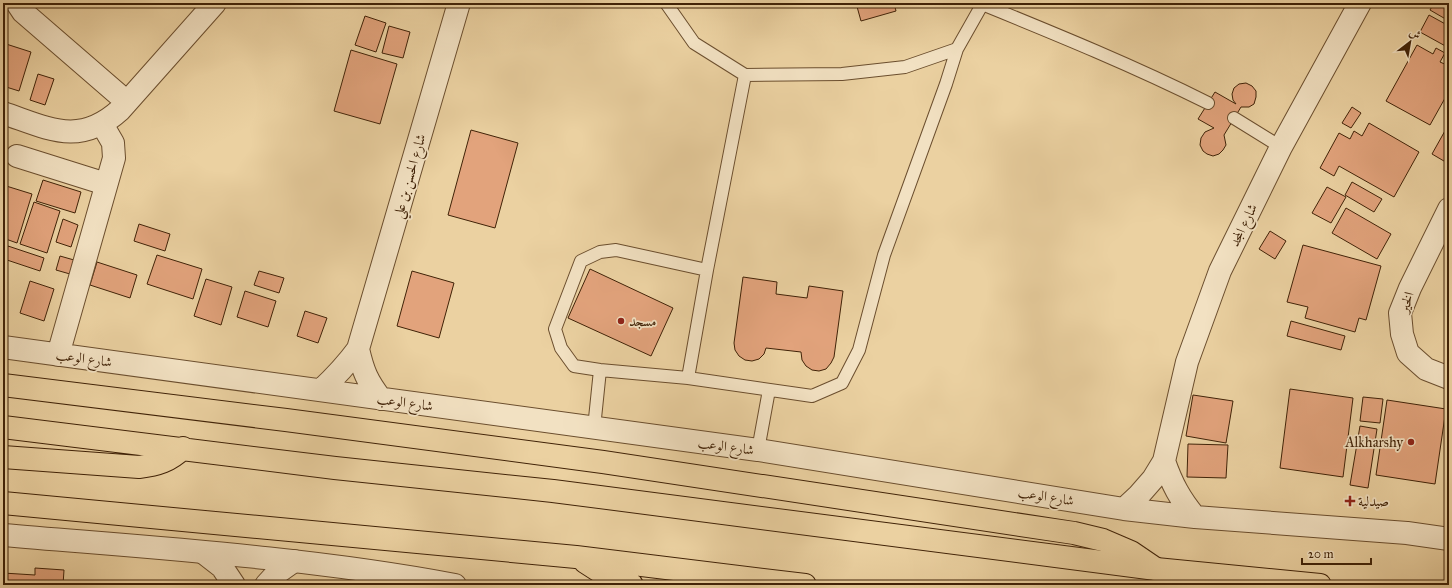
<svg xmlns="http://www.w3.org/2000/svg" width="1452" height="588" viewBox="0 0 1452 588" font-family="'IM FELL Great Primer',Amiri,serif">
<rect width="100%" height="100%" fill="#ebd1a1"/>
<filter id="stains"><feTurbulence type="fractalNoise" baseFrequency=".005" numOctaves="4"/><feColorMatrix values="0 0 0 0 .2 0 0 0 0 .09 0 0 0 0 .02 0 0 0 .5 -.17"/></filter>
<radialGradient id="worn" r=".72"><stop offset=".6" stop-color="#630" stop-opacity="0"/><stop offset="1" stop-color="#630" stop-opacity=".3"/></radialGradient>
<path fill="#e2a37c" stroke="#402207" d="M856,3H894L896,11L861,21Z
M1434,3L1449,4V21L1430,10Z
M1429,15L1449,26V48L1420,32Z
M365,16L386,23L376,52L355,45Z
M389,26L410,32L403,58L382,53Z
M3,43L31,52L19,91L3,86Z
M1417,45L1433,54L1436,48L1445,53L1440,62L1449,66V91L1430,125L1386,101Z
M351,50L397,64L380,124L334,111Z
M38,74L54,79L45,105L30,100Z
M1246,83L1252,86L1256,91V97L1254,104L1249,107H1241L1224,135L1226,145L1223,150L1219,154L1213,156L1207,154L1203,151L1200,145L1201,138L1205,132L1214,128L1198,119L1215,92L1236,104L1233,100L1232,94L1234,88L1239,84Z
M1352,107L1361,113L1351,128L1342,123Z
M1369,123L1419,152L1394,197L1339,166L1334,176L1320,168L1339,133L1350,139L1354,131L1362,136Z
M1446,129L1449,131V164L1432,154Z
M471,130L518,143L495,228L448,215Z
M43,180L81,192L75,213L36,201Z
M1352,182L1382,199L1374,212L1345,195Z
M3,185L32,194L17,243L3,238Z
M1327,187L1346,197L1331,223L1312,213Z
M34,202L60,211L47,253L20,244Z
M1346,208L1391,234L1377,259L1332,233Z
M63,219L78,225L71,247L56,242Z
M139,224L170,234L165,251L134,241Z
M1270,231L1286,241L1275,259L1259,249Z
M1303,245L1381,266L1366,320L1359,318L1355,332L1305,318L1308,307L1287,302Z
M8,246L44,258L40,271L4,259Z
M157,255L202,269L193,299L147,284Z
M60,256L81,262L77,276L56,270Z
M97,262L137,275L130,298L90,285Z
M590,269L673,308L651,356L568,318Z
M259,271L284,278L279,293L254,285Z
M412,271L454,283L439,338L397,326Z
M743,277L777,282L776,294L807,298L809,286L843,291L834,357L831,363L826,369L819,371L812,370L806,366L802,360L801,352L766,348L764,354L759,359L752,361L745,360L739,356L735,350L734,343Z
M206,279L232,287L221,325L194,316Z
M30,281L54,289L44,321L20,313Z
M245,291L276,301L268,327L237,317Z
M305,311L327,318L318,343L297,336Z
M1291,321L1345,336L1341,350L1287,336Z
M1290,389L1353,398L1343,477L1280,468Z
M1193,395L1233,401L1226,443L1186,436Z
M1363,397L1383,399L1380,423L1360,421Z
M1387,400L1446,409L1435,484L1376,475Z
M1360,426L1377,429L1368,488L1350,485Z
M1188,444L1228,445L1226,478L1187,477Z
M35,568L64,570L63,585H3V573L35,575Z
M71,581L92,583V585H70Z"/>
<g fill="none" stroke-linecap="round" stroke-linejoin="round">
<g stroke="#6b4e2e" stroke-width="14">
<path id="service" d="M666,3L694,43L745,75L842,74L905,67L957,49
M982,4C1058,35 1134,66 1208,103
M745,75L707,270L616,250L600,252L581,261L555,329L561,348L574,366L600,370L688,378L812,396L842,383L859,350L884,255L946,84L957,49L983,3
M1234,118L1281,147
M688,378L707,270
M594,428L600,370
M758,450L769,390"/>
</g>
<g stroke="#6b4e2e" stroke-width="24">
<path id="minor" d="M17,3L23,12L127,102
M3,113C48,128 79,147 120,110L215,3
M17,156L106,184
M1449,209L1410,288L1400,313L1402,334L1408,353L1426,369L1449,378
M3,347L758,450L1124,509L1195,517L1407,533L1449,539
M358,349C363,371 367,381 381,399
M58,355L114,158L113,143L102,124
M321,390C335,377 347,364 358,349L459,3
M1164,461C1172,484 1180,499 1195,517
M1124,509L1139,495L1153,479L1164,461L1187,362L1220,271L1281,147L1360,3
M204,553L222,567L234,585
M266,585L277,573L294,561"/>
</g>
<g stroke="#6b4e2e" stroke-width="24">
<path id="tertiary" d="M3,535C154,548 306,557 455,585"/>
</g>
<g stroke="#402207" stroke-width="24">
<path id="primary" d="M3,427L335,468L553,491L1156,569L1320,585
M3,457L139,467C157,465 170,461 183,448
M3,503L576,557L805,585
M585,562L599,571L632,585"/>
</g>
<g stroke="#402207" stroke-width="24">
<path id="trunk" d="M3,385L286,420L603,462L1074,533L1103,540L1131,552L1156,569"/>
</g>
<use href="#service" stroke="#f2e1c2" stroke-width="12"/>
<use href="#minor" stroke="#f2e1c2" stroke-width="22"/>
<use href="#tertiary" stroke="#f2e1c2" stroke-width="22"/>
<use href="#primary" stroke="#ebd1a1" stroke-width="22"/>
<use href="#trunk" stroke="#ebd1a1" stroke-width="22"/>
</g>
<g fill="#8f2418" stroke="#f2e1c2" stroke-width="1.5">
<circle cx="621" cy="321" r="4"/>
<circle cx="1411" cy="442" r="4"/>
<path d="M1348 495h4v4h4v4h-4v4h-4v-4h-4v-4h4z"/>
</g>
<g text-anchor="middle" stroke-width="3.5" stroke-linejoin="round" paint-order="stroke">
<g font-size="14" fill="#402207" stroke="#f2e1c2">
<text transform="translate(409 176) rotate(-74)" y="5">شارع الحسن بن علي</text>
<text transform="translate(1243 225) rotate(-64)" y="5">شارع المجد</text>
<text transform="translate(1406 302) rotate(-72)" y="5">الخير</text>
<text transform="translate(84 358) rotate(8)" y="5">شارع الوعب</text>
<text transform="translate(405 402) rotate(8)" y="5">شارع الوعب</text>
<text transform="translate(726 446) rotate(8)" y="5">شارع الوعب</text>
<text transform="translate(1046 496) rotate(9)" y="5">شارع الوعب</text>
</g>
<g font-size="14" fill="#402207" stroke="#f2e1c2" text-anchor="start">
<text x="629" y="326">مسجد</text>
<text x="1403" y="447" text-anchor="end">Alkharshy</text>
<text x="1358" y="506">صيدلية</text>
</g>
</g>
<rect width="1452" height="588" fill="none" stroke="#ebd1a1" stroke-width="16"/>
<rect x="4" y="4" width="1444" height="580" fill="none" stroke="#402207" stroke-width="2"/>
<rect x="8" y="8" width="1436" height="572" fill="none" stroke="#402207"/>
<g transform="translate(1410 42) rotate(31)" stroke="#f2e1c2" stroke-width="3" paint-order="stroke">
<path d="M0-3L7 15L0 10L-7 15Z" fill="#402207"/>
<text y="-6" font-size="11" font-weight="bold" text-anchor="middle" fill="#402207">ش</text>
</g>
<path d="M1302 558v6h69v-6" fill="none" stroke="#402207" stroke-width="2"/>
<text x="1308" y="558" font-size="12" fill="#402207" stroke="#f2e1c2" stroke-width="3" paint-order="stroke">20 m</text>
<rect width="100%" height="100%" filter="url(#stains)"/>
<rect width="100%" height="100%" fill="url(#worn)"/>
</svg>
